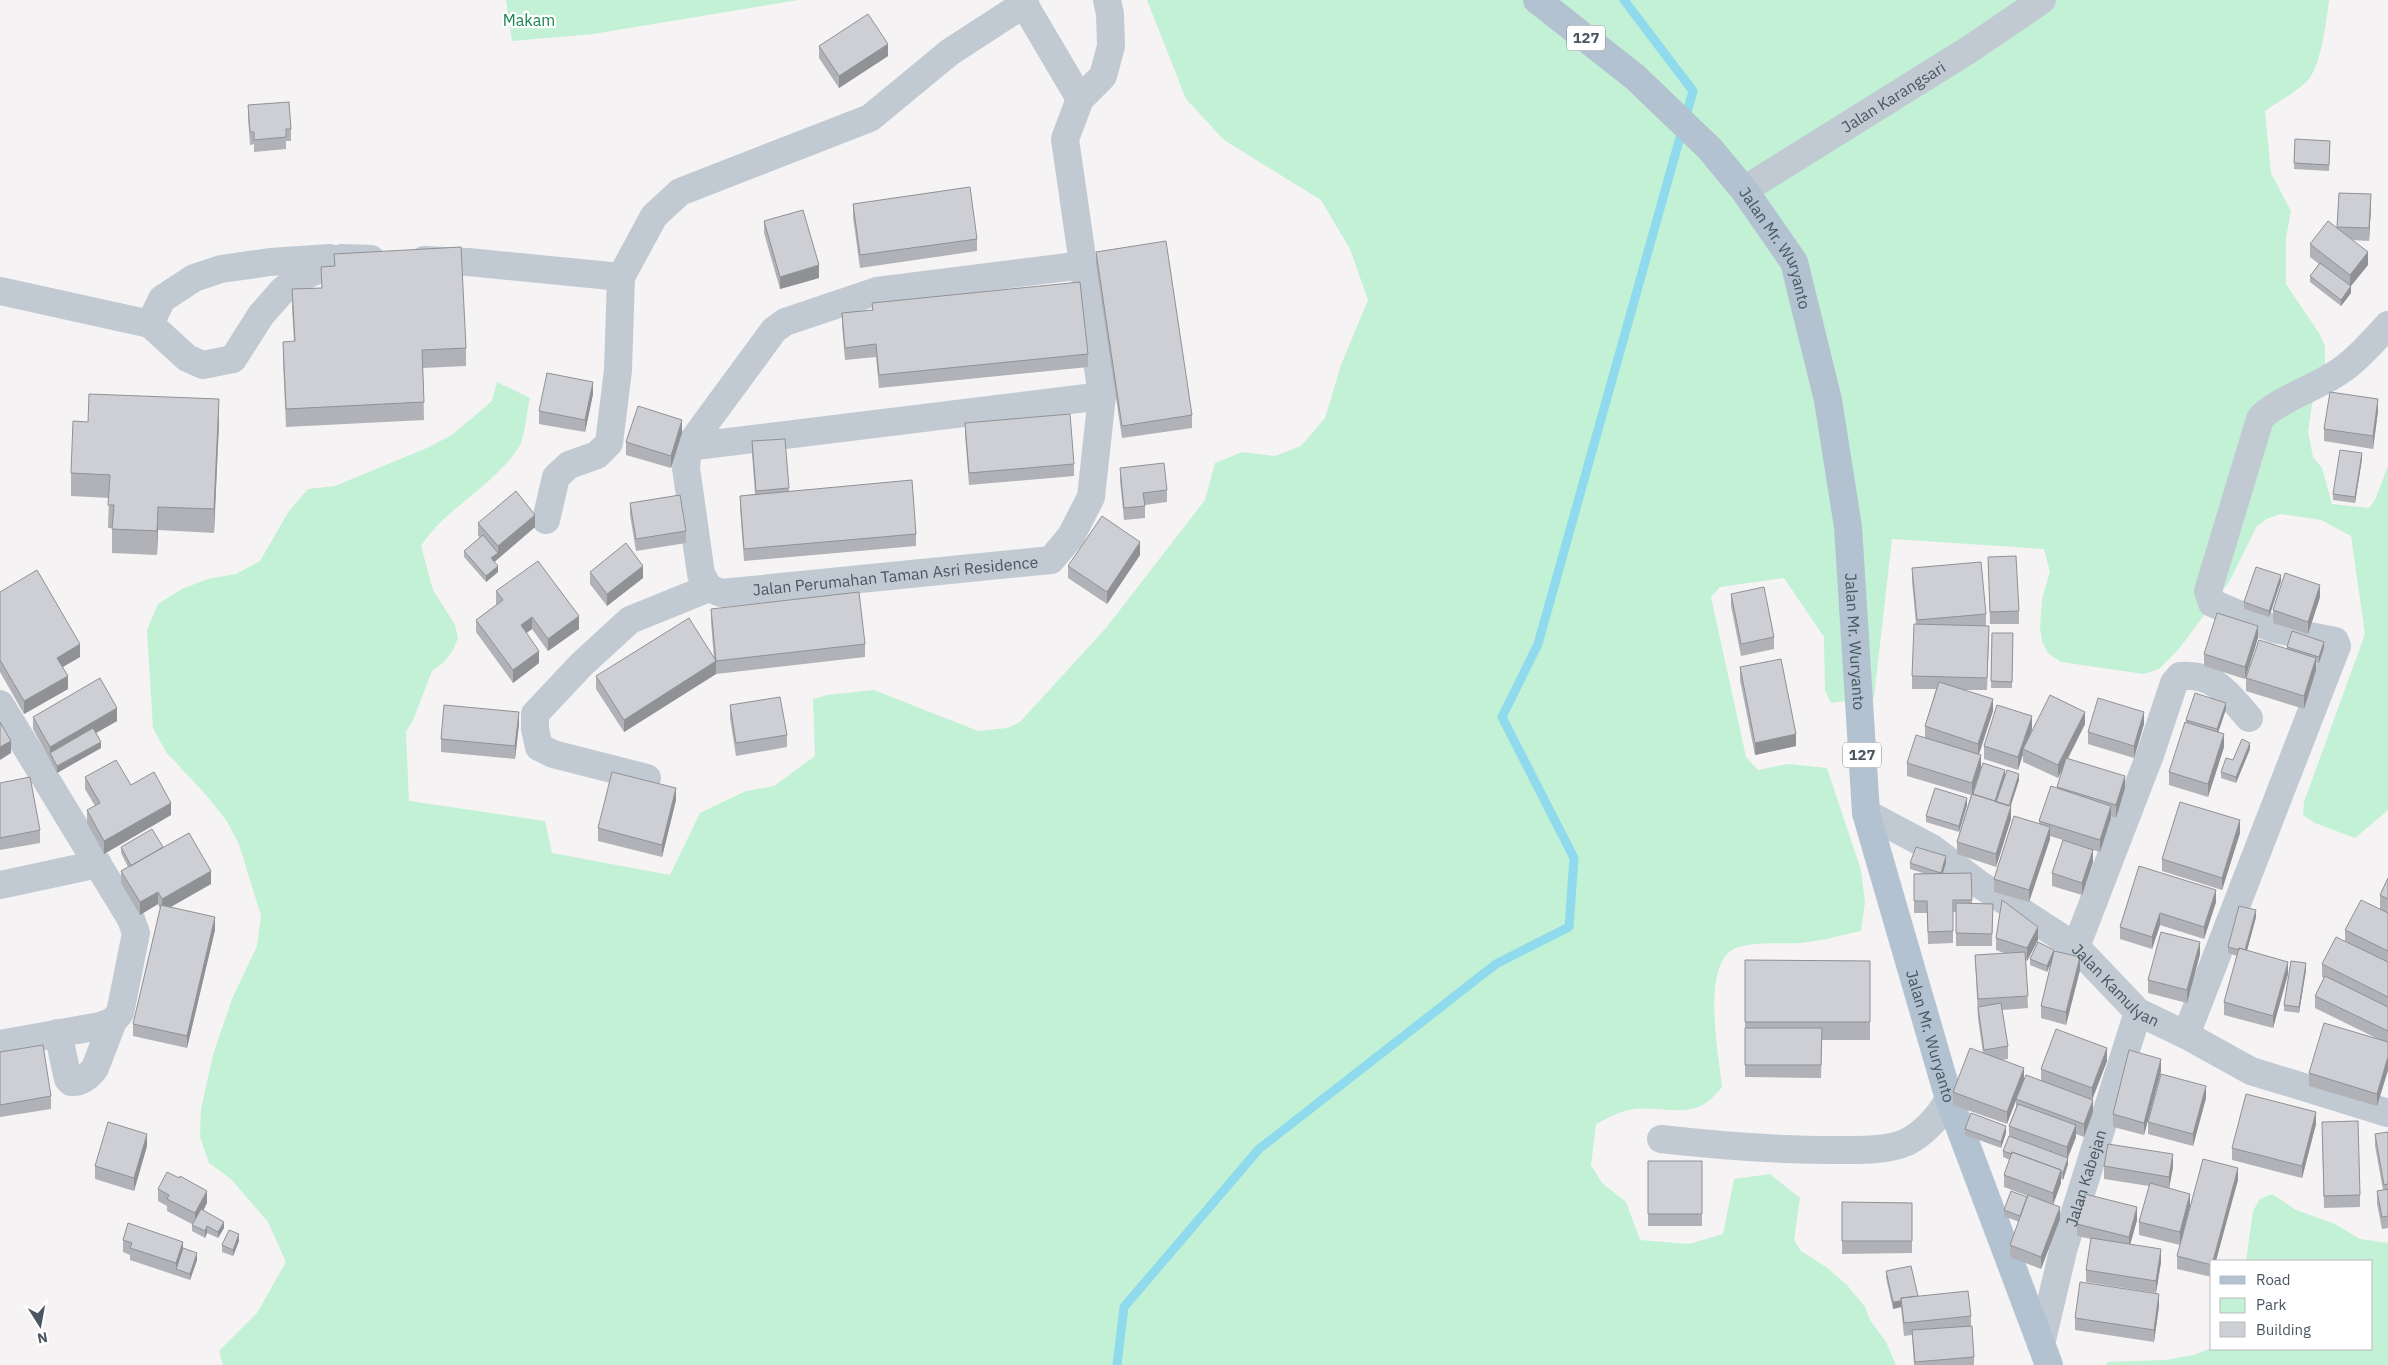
<svg xmlns="http://www.w3.org/2000/svg" width="2388" height="1365" viewBox="0 0 2388 1365" font-family="'IBM Plex Sans',sans-serif">
<rect width="100%" height="100%" fill="#f5f3f3"/>
<path fill="#c3f1d5" d="M506,0H798L593,34L512,41Z
M1147,0H2329C2327,19 2321,64 2309,79C2300,90 2277,102 2265,111L2271,173L2291,211L2286,238V284L2319,333L2325,346V364L2312,405L2308,431L2313,457L2322,468L2332,504L2369,508L2375,500L2388,466V810L2355,838L2315,823L2303,815L2304,802L2365,634L2351,536L2321,520L2281,514L2268,518L2257,526L2229,582L2178,650L2159,669L2144,674L2061,662L2048,653L2042,641L2040,627L2042,599L2050,572L2044,549L1892,539L1874,697L1831,703L1825,691L1824,637L1784,578L1720,587L1711,597L1746,757L1758,770L1788,764L1827,768L1861,870L1865,902L1861,931C1842,935 1821,941 1801,943C1782,944 1753,941 1736,948C1700,962 1719,1057 1722,1087C1692,1127 1664,1101 1625,1111C1615,1113 1605,1120 1596,1124L1591,1165L1602,1183L1626,1202L1640,1240L1689,1244L1723,1234L1734,1179L1770,1174L1800,1198L1794,1240L1801,1251L1826,1267L1847,1285L1865,1307L1870,1320L1886,1342L1896,1365H223L219,1351L257,1313L286,1262L268,1222L231,1179L209,1163L200,1137L201,1109L213,1055L232,999L257,946L261,916L239,844L226,820L207,796L166,752L153,728L147,630L158,604L182,589L208,579L236,574L260,561L289,511L308,489L335,486L427,448L452,435L492,401L497,382L530,398C527,410 525,437 519,447C493,487 446,507 421,546L433,590L455,625L458,638L453,650L444,662L432,671L413,720L406,732L409,801L545,821L552,853L670,875L700,813L746,791L774,786L815,756L813,699L827,695L874,690L978,731L1007,728L1020,722L1106,628L1205,500L1215,463L1242,452L1275,456L1301,446L1325,418L1341,365L1368,300L1350,249L1321,200L1224,140L1186,99Z
M2272,1194L2296,1210L2335,1224L2360,1239L2388,1243V1365H2106L2107,1362L2165,1360L2194,1355L2212,1348L2372,1349V1261H2246L2253,1211L2260,1199Z"/>
<g fill="none" stroke-linecap="round" stroke-linejoin="round">
<path stroke="#90daee" stroke-width="9" d="M1117,1365L1124,1307L1259,1149L1496,964L1569,927L1574,858L1502,717L1538,644L1693,91L1624,0"/>
<g stroke="#c1cad2" stroke-width="28">
<path d="M1024,4L1080,99"/>
<path id="s1" d="M1744,190L1970,49L2042,0"/>
<path d="M424,260L468,262L621,277L654,216L680,192L870,118L950,52L1024,4L1025,0"/>
<path id="s2" d="M1083,265L877,291L785,322L774,330L688,447L686,468L701,574L709,588L721,593L1051,560L1071,536L1091,497L1102,396L1065,139L1080,99L1103,76L1111,46L1110,14L1107,0"/>
<path d="M0,291L150,324L187,358L203,365L233,359L261,315L283,290L294,281L342,258L371,259"/>
<path d="M150,324L162,299L194,278L221,269L270,262L330,258"/>
<path d="M688,447L1102,396"/>
<path d="M546,520L556,477L569,465L597,455L609,443L618,370L621,277"/>
<path d="M0,704L131,919L136,933L120,1013L113,1021L100,1026L0,1044"/>
<path d="M647,778L553,754L539,747L535,729V714L581,665L630,620L709,588"/>
<path id="s3" d="M1866,813L1932,848L1979,884L2076,947L2138,1012L2186,1035L2251,1071L2388,1113"/>
<path d="M0,885L98,864"/>
<path d="M2076,947L2150,755L2174,683L2180,676C2215,673 2228,694 2249,718"/>
<path d="M58,1033L68,1079L71,1082C81,1083 90,1075 95,1068L113,1021"/>
<path d="M2186,1035L2337,646L2335,641L2274,629L2212,603L2208,591L2260,419C2274,401 2321,386 2343,369C2360,357 2374,340 2388,325"/>
<path d="M1661,1139C1723,1146 1784,1151 1847,1150C1865,1150 1889,1150 1907,1142C1926,1132 1938,1118 1949,1099"/>
<path id="s4" d="M2041,1344L2064,1247L2138,1012"/>
</g>
<path stroke="#b3c2d1" stroke-width="28" id="s5" d="M1537,0L1635,77L1710,149L1744,190L1794,262L1828,400L1848,527L1866,813L1949,1099L2049,1365"/>
</g>
<path fill="#b0b2b7" d="M819,46L888,56L839,88L819,58Z
M248,105L291,129V141H286V149L254,152V144L250,145L248,118Z
M2295,139L2330,141L2329,171L2294,169Z
M2339,193L2371,206L2369,241L2351,240L2368,265L2351,286V293L2341,306L2310,282V276L2319,264L2310,257V244L2337,229Z
M853,204L977,239V251L860,268L853,217Z
M764,221L819,278L780,289L764,233Z
M1096,252L1192,415V428L1122,438L1096,264Z
M334,254L466,348V366L423,368L424,420L286,427L283,360V342H294L292,308V289L322,288L321,267L334,266Z
M872,303L1088,354V367L879,388L876,357L845,360L842,325V313L872,310Z
M593,394L585,432L539,424V411Z
M2378,411L2373,449L2324,441V429Z
M219,423L214,533L158,530L157,555L112,553V528H108L109,498L71,496V473Z
M965,423L1074,464V476L969,485L965,435Z
M682,433L671,468L626,455V442Z
M752,441L789,488V491L916,534V546L744,561L740,508V496L755,494L752,454Z
M2362,459L2355,503L2333,500V494Z
M1120,468L1167,490V502L1145,505V518L1124,520L1120,481Z
M630,503L686,531V543L636,551L630,515Z
M478,523L535,527L494,562L498,572L486,582L464,557V551L480,537L478,536Z
M1140,555L1107,604L1068,578V566Z
M1988,557L2019,611V624H1990Z
M1912,568L1986,614V626L1989,638L1987,690H1965L1993,711L1979,755L1981,768L1972,794L2005,774L2019,780L2011,806V819L1996,867L1957,854V842L1971,795L1907,776V763L1925,738V726L1936,689H1912V676L1916,624L1912,581Z
M590,572L643,578L607,606L590,584Z
M2281,581L2269,617L2244,609V602Z
M496,591L579,629L548,651L532,629L526,633L539,663L513,683L476,632V620L496,605Z
M0,592L80,657L63,667L68,689L24,714L0,672Z
M1731,594L1774,637V649L1741,656L1731,606Z
M2320,597L2308,634L2273,623V610Z
M711,609L865,644V657L716,674L624,732L596,689V676L714,659L711,622Z
M1992,633H2013L2012,688H1991Z
M2258,638L2245,679L2204,666V654Z
M2287,647L2324,648L2319,663L2316,662V670L2304,709L2246,691V678L2287,648Z
M1740,667L1796,746L1755,755L1740,680Z
M730,705L787,735V747L736,756L730,718Z
M2226,709L2218,732L2224,747L2208,797L2169,785V772L2186,722V720Z
M33,717L117,721L96,733L101,748L57,773L33,729Z
M519,724L515,759L441,752V739Z
M2085,724L2068,758L2125,788L2116,818L2111,816L2100,852L2093,850V862L2082,895L2052,886V873L2063,840L2050,836V839L2029,902L1994,892V879L2039,824V821L2057,788L2064,765L2058,778L2023,762V754L2018,770L1984,759V746L2032,729L2028,739Z
M2144,724L2134,758L2088,744V732Z
M2250,749L2236,783L2221,778V772L2233,760Z
M85,777L171,815L104,854L87,823V810L95,806L85,789Z
M0,783L40,830V843L0,850Z
M676,800L662,857L598,841V828Z
M1967,805L1959,832L1926,822V816Z
M2240,833L2222,890L2162,871V859Z
M121,847H163L211,884L170,907L215,930L187,1048L133,1036V1024L160,909L158,904L140,915L121,883V871L128,867L121,853Z
M1910,863H1946L1942,873H1971L1972,903L1993,904L1992,946H1956V912H1953V943L1928,944L1927,913H1914V874L1923,873L1910,869Z
M2139,866L2216,902L2204,939L2160,925L2152,949L2120,939V927Z
M2388,878V1070L2377,1106L2309,1086V1073L2376,1038L2315,1008V996L2324,978L2322,977V964L2345,941V930L2380,909V895Z
M2256,917L2247,950L2288,974L2273,1028L2224,1015V1002L2237,956L2228,953V947Z
M1996,938L2038,940L2027,961L2026,960L2028,1008L2002,1010L2008,1046V1059L2001,1060L2024,1068L2007,1124L1953,1105V1092L1983,1053L1978,1019L1975,955L2004,953L1996,950Z
M2054,953L2080,970L2066,1025L2041,1018V1006L2052,960L2047,972L2030,965V959Z
M2200,954L2187,1003L2148,993V980Z
M1745,960L1870,961V1040H1822L1821,1078L1745,1077Z
M2306,970L2299,1013L2284,1011V1005Z
M0,1052L51,1096V1109L0,1117Z
M2107,1061L2092,1100L2093,1112L2084,1137L2076,1134V1137L2068,1158V1164L2063,1180L2061,1179V1183L2053,1204L2060,1219L2041,1269L2010,1257V1245L2019,1222L2004,1216V1210L2027,1199L2028,1196L2004,1187V1175L2010,1160L2003,1157V1151L2009,1137V1126L2016,1107V1099L2041,1081V1069Z
M2161,1071L2144,1135L2113,1127V1114Z
M2206,1098L2193,1146L2148,1134V1122Z
M2316,1124L2302,1178L2232,1160V1148Z
M1965,1129L2006,1133L2001,1148L1965,1135Z
M2388,1132V1228L2382,1229L2377,1204V1191L2383,1190L2375,1146V1134Z
M2322,1135L2360,1195V1207L2324,1208Z
M147,1146L134,1191L95,1179V1166Z
M1648,1161H1702V1226H1648Z
M2104,1166L2173,1167L2169,1188L2190,1206L2180,1245L2139,1235V1222L2149,1186L2104,1179Z
M2238,1180L2212,1261V1277L2177,1269V1256Z
M158,1189L207,1203L203,1211L224,1228L218,1238L207,1233L205,1238L192,1231V1224L167,1211V1206L158,1201Z
M1842,1202L1912,1203V1253L1842,1254Z
M2137,1220L2130,1244L2161,1262L2156,1293L2086,1282V1270L2091,1239L2077,1236V1224Z
M123,1240L183,1248L197,1260L190,1280L130,1260V1255L123,1252Z
M239,1241L233,1256L222,1252V1245Z
M1886,1271L1918,1296L1971,1316V1326L1974,1357V1365H1914L1912,1335L1904,1336L1901,1307L1893,1309L1886,1278Z
M2159,1306L2154,1342L2075,1330V1318Z"/>
<path fill="#909195" d="M888,44V56L839,88V76Z
M2371,194V206L2369,241V228Z
M2368,252V265L2350,287V275Z
M819,265V278L780,289V277Z
M2351,286V293L2341,306V300Z
M593,382V394L585,432V420Z
M219,399V423L214,533V509Z
M2378,399V411L2373,449V436Z
M682,420V433L671,468V456Z
M2362,453V459L2355,503V497Z
M158,507V530L157,555V531Z
M535,515V527L491,565V558L498,553V546Z
M1140,542V555L1107,604V592Z
M498,566V572L486,582V576Z
M643,566V578L607,606V594Z
M2281,575V581L2269,617V611Z
M2320,585V597L2308,634V622Z
M579,616V629L548,651V639Z
M532,617V629L521,637V625Z
M2258,626V638L2245,679V667Z
M2324,642V648L2319,663V657Z
M80,644V657L57,670V658Z
M539,651V663L513,683V670Z
M2316,658V670L2304,709V696Z
M716,661V674L624,732V720Z
M68,676V689L24,714V701Z
M1993,699V711L1978,756V744Z
M2226,703V709L2217,736V729Z
M117,708V721L52,758L50,753V747Z
M519,712V724L515,759V746Z
M2085,712V724L2058,778V765Z
M2144,712V724L2134,758V746Z
M2032,716V729L2025,750L2023,749V754L2018,770V757Z
M1796,734V746L1755,755V743Z
M2224,734V747L2208,797V784Z
M11,741V753L0,760V747Z
M101,742V748L57,773V766Z
M2250,743V749L2236,783V777Z
M1981,755V768L1972,796V783Z
M2005,770V776L1997,803L1994,805Z
M2019,774V780L2008,813V807Z
M2125,776V788L2116,818V805Z
M676,788V800L662,857V845Z
M1967,798V805L1959,832V826Z
M171,803V815L104,854V841Z
M2011,806V819L1996,867V854Z
M2111,806V818L2100,852V840Z
M2240,820V833L2222,890V878Z
M2050,827V839L2029,902V890Z
M2093,850V862L2082,895V883Z
M1946,856V863L1941,879V873Z
M211,871V884L162,912V899Z
M2216,890V902L2204,939V927Z
M158,892V904L140,915V902Z
M2256,910V917L2245,958V951Z
M2160,913V925L2152,949V937Z
M215,917V930L187,1048V1036Z
M2038,927V940L2027,961V948Z
M2200,942V954L2187,1003V990Z
M2054,950V956L2047,972V966Z
M2080,957V970L2066,1025V1012Z
M2288,962V974L2273,1028V1016Z
M2306,963V970L2299,1013V1007Z
M2107,1048V1061L2092,1100V1088Z
M2388,1057V1070L2377,1106V1094Z
M2161,1059V1071L2144,1135V1123Z
M2024,1068V1080L2007,1124V1112Z
M2206,1086V1098L2193,1146V1134Z
M2093,1100V1112L2084,1137V1124Z
M2316,1112V1124L2302,1178V1166Z
M2076,1125V1137L2067,1159V1147Z
M2006,1126V1133L2001,1148V1142Z
M147,1134V1146L134,1191V1178Z
M2173,1154V1167L2169,1189V1177Z
M2068,1158V1164L2063,1180V1173Z
M2238,1168V1180L2216,1261H2213Z
M2061,1170V1183L2053,1205V1193Z
M207,1191V1203L195,1226V1213Z
M2190,1194V1206L2180,1245V1232Z
M2060,1207V1219L2041,1269V1257Z
M2137,1207V1220L2129,1249V1237Z
M224,1222V1228L218,1238V1232Z
M207,1226V1233L205,1238V1231Z
M239,1234V1241L233,1256V1250Z
M183,1242V1255L176,1269V1263Z
M2161,1249V1262L2156,1293V1281Z
M197,1253V1260L190,1280V1274Z
M2159,1294V1306L2154,1342V1330Z
M1901,1301V1307L1893,1309V1302Z"/>
<path fill="#cdcfd5" stroke="#909195" d="M868,14L888,44L839,76L819,46Z
M289,102L291,129H286V137L254,140V132H250L248,105Z
M2295,139L2330,141L2329,165L2294,163Z
M970,187L977,239L860,255L853,204Z
M2339,193L2371,194L2369,228L2337,227Z
M803,210L819,265L780,277L764,221Z
M2328,221L2368,252L2350,275L2310,244Z
M1166,241L1192,415L1122,426L1096,252Z
M461,247L466,348L422,350L424,402L286,409L283,342L295,341L292,289L322,288L321,267L335,266L334,254Z
M2320,263L2351,286L2341,300L2310,276Z
M1080,282L1088,354L879,375L876,344L845,348L842,313L873,310L872,303Z
M547,373L593,382L585,420L539,411Z
M2330,392L2378,399L2373,436L2324,429Z
M89,394L219,399L214,509L158,507L157,531L112,529L114,505H108L110,475L71,473L73,421L88,422Z
M638,406L682,420L671,456L626,442Z
M1070,414L1074,464L969,473L965,423Z
M785,439L789,488L756,491L752,441Z
M2340,450L2362,453L2355,497L2333,494Z
M1164,463L1167,490L1143,493L1145,506L1124,508L1120,468Z
M912,480L916,534L744,549L740,496Z
M516,491L535,515L498,546L478,523Z
M680,495L686,531L636,539L630,503Z
M1102,516L1140,542L1107,592L1068,566Z
M483,535L498,553L491,558L498,566L486,576L464,551Z
M626,543L643,566L607,594L590,572Z
M2016,556L2019,611L1990,612L1988,557Z
M538,561L579,616L548,639L532,617L521,625L539,651L513,670L476,620L503,600L496,591Z
M1981,562L1986,614L1917,620L1912,568Z
M2256,567L2281,575L2269,611L2244,602Z
M37,570L80,644L57,658L68,676L24,701L0,660V592Z
M2285,573L2320,585L2308,622L2273,610Z
M1764,587L1774,637L1741,644L1731,594Z
M859,592L865,644L716,661L711,609Z
M2217,613L2258,626L2245,667L2204,654Z
M689,618L716,661L624,720L596,676Z
M1914,624L1989,626L1987,678L1912,676Z
M2292,631L2324,642L2319,657L2287,647Z
M1992,633H2013L2012,682L1991,681Z
M2259,640L2316,658L2304,696L2246,678Z
M1781,659L1796,734L1755,743L1740,667Z
M100,678L117,708L50,747L33,717Z
M1939,682L1993,699L1978,744L1925,726Z
M2195,693L2226,703L2217,729L2186,720Z
M2050,695L2085,712L2058,765L2023,749Z
M780,697L787,735L736,743L730,705Z
M2098,698L2144,712L2134,746L2088,732Z
M444,705L519,712L515,746L441,739Z
M1997,705L2032,716L2018,757L1984,746Z
M0,722L11,741L0,747Z
M2185,722L2224,734L2208,784L2169,772Z
M93,728L101,742L57,766L50,753Z
M1916,735L1981,755L1972,783L1907,763Z
M2242,739L2250,743L2236,777L2221,772L2226,758L2233,760Z
M2066,758L2125,776L2116,805L2057,787Z
M116,760L131,785L154,772L171,803L104,841L87,810L100,803L85,777Z
M1983,763L2005,770L1995,801L1973,794Z
M2007,770L2019,774L2009,806L1996,802Z
M612,772L676,788L662,845L598,828Z
M30,777L40,830L0,838V783Z
M2051,786L2111,806L2100,840L2039,821Z
M1935,788L1967,798L1959,826L1926,816Z
M1972,794L2011,806L1996,854L1957,842Z
M2180,802L2240,820L2222,878L2162,859Z
M2014,816L2050,827L2029,890L1994,879Z
M152,829L163,847L131,866L121,847Z
M189,833L211,871L162,899L158,892L140,902L121,871Z
M2063,840L2093,850L2082,883L2052,873Z
M1916,847L1946,856L1941,873L1910,863Z
M2139,866L2216,890L2204,927L2160,913L2152,937L2120,927Z
M1971,873L1972,900H1953V931L1928,932L1927,901H1914V874Z
M2388,878V899L2380,895Z
M2002,900L2038,927L2027,948L1996,938Z
M2361,900L2388,913V951L2345,930Z
M1956,903L1993,904L1992,934L1956,933Z
M161,905L215,917L187,1036L133,1024Z
M2239,906L2256,910L2245,950L2239,948V950L2228,947Z
M2161,932L2200,942L2187,990L2148,980Z
M2336,937L2388,962V997L2322,964Z
M2038,942L2054,950L2047,966L2030,959Z
M2239,948L2288,962L2273,1016L2224,1002Z
M2054,951L2080,957L2066,1012L2041,1006Z
M2025,952L2028,996L1978,999L1975,955Z
M1745,960L1870,961V1022H1745Z
M2291,961L2306,963L2299,1007L2284,1005Z
M2325,976L2388,1007V1031L2315,996Z
M2001,1003L2008,1046L1984,1050L1978,1007Z
M2324,1023L2388,1042V1057L2377,1094L2309,1073Z
M1745,1028H1822L1821,1065H1745Z
M2056,1029L2107,1048L2092,1088L2041,1069Z
M43,1045L51,1096L0,1105V1052Z
M1970,1048L2024,1068L2007,1112L1953,1092Z
M2129,1050L2161,1059L2144,1123L2113,1114Z
M2161,1074L2206,1086L2193,1134L2148,1122Z
M2026,1075L2093,1100L2084,1124L2016,1099Z
M2246,1094L2316,1112L2302,1166L2232,1148Z
M2018,1104L2076,1125L2067,1147L2009,1126Z
M1971,1113L2006,1126L2001,1142L1965,1129Z
M2358,1121L2360,1195L2324,1196L2322,1122Z
M108,1122L147,1134L134,1178L95,1166Z
M2388,1132V1184L2384,1185L2375,1134Z
M2009,1136L2068,1158L2063,1173H2061V1170L2012,1152V1154L2003,1151Z
M2108,1144L2173,1154L2169,1177L2104,1166Z
M2012,1152L2061,1170L2053,1193L2004,1175Z
M2203,1159L2238,1168L2213,1261H2212V1265L2177,1256Z
M1648,1161H1702V1214H1648Z
M167,1172L179,1178L180,1176L207,1191L195,1213L167,1199L169,1195L158,1189Z
M2150,1183L2190,1194L2180,1232L2139,1222Z
M2388,1189V1216L2382,1217L2377,1191Z
M2011,1191L2027,1197L2020,1216L2004,1210Z
M2085,1194L2137,1207L2129,1237L2077,1224Z
M2028,1195L2060,1207L2041,1257L2010,1245Z
M1842,1202L1912,1203V1241H1842Z
M201,1209L224,1222L218,1232L207,1226L205,1231L192,1225Z
M128,1223L183,1242L176,1263L130,1248L132,1243L123,1240Z
M229,1230L239,1234L233,1250L222,1245Z
M2091,1238L2161,1249L2156,1281L2086,1270Z
M183,1248L197,1253L190,1274L176,1269Z
M1911,1266L1918,1296L1901,1298V1301L1893,1302L1886,1271Z
M2080,1282L2159,1294L2154,1330L2075,1318Z
M1968,1291L1971,1316L1904,1323L1901,1298Z
M1972,1326L1974,1357L1915,1362L1912,1330Z"/>
<g text-anchor="middle" stroke-width="4.5" stroke-linejoin="round" paint-order="stroke">
<g fill="#fff" stroke="#808990" stroke-width="1">
<rect x="1567" y="25.5" width="38" height="25" rx="4"/>
<rect x="1843" y="742.5" width="38" height="25" rx="4"/>
</g>
<g font-size="15" font-weight="bold" fill="#4a5661">
<text x="1586" y="43">127</text>
<text x="1862" y="760">127</text>
</g>
<g font-size="16" fill="#17864f" stroke="#fff">
<text x="529" y="26">Makam</text>
</g>
<g font-size="16" fill="#4a5661" stroke="#fff">
<text dy="6" stroke="none"><textPath href="#s1" startOffset="176">Jalan Karangsari</textPath></text>
<text dy="6" stroke="none"><textPath href="#s5" startOffset="349">Jalan Mr. Wuryanto</textPath></text>
<text dy="6" stroke="none"><textPath href="#s2" startOffset="796">Jalan Perumahan Taman Asri Residence</textPath></text>
<text dy="6" stroke="none"><textPath href="#s5" startOffset="755">Jalan Mr. Wuryanto</textPath></text>
<text dy="6" stroke="none"><textPath href="#s3" startOffset="305">Jalan Kamulyan</textPath></text>
<text dy="6" stroke="none"><textPath href="#s5" startOffset="1159">Jalan Mr. Wuryanto</textPath></text>
<text dy="6" stroke="none"><textPath href="#s4" startOffset="172">Jalan Kabejan</textPath></text>
</g>
</g>
<rect x="2210" y="1260" width="162" height="90" fill="#ffffff" stroke="#b7bbc0"/>
<rect x="2220" y="1276" width="25" height="8" fill="#b3c2d1" stroke="#b7bbc0"/>
<text x="2256" y="1285" font-size="15" fill="#4a5661">Road</text>
<rect x="2220" y="1298" width="25" height="15" fill="#c3f1d5" stroke="#b7bbc0"/>
<text x="2256" y="1310" font-size="15" fill="#4a5661">Park</text>
<rect x="2220" y="1322" width="25" height="15" fill="#cdcfd5" stroke="#b7bbc0"/>
<text x="2256" y="1335" font-size="15" fill="#4a5661">Building</text>
<g transform="translate(40 1325) rotate(169)" stroke="#ffffff" stroke-width="4" paint-order="stroke">
<path d="M0-4L9 19L0 12L-9 19Z" fill="#4a5661"/>
<text y="-8" font-size="14" font-weight="bold" text-anchor="middle" fill="#4a5661">N</text>
</g>
</svg>
